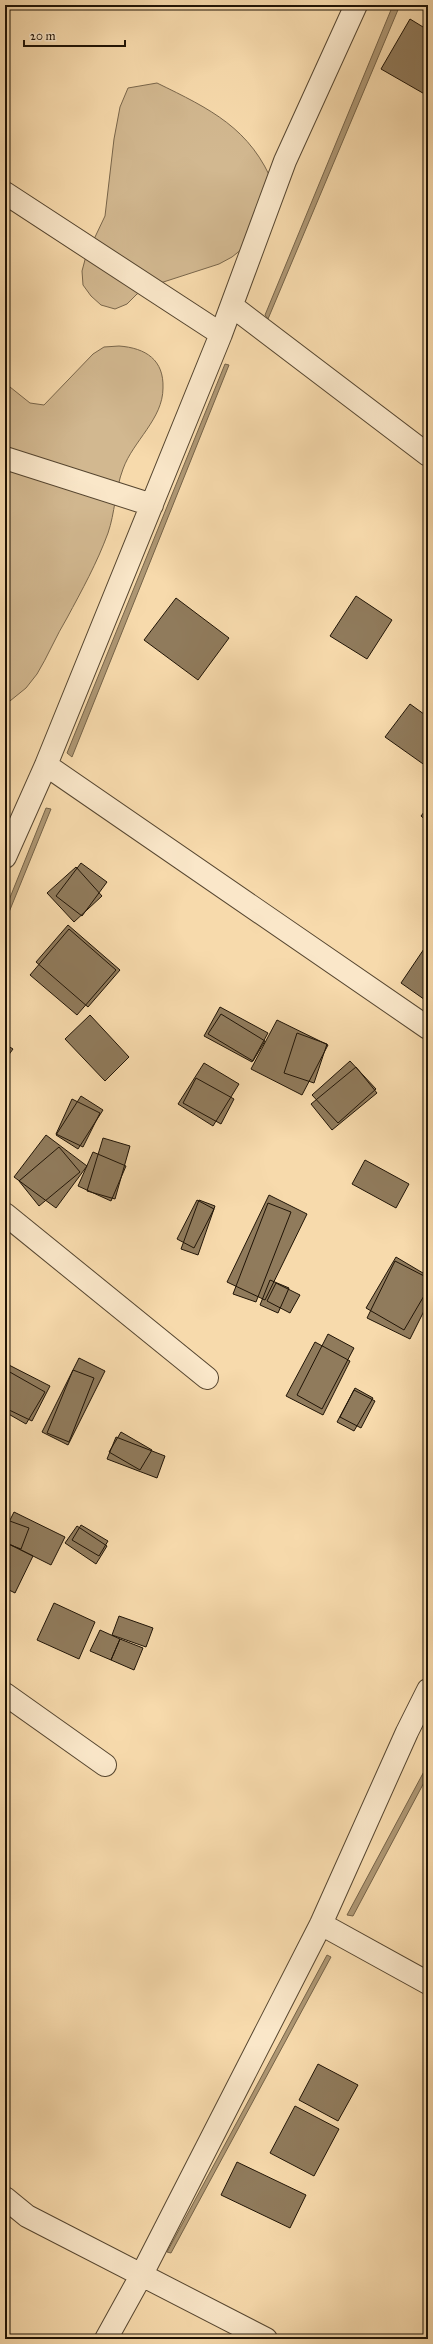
<svg xmlns="http://www.w3.org/2000/svg" width="433" height="2344" viewBox="0 0 433 2344" font-family="'IM FELL Great Primer',serif">
<rect width="100%" height="100%" fill="#f7daac"/>
<filter id="stains"><feTurbulence type="fractalNoise" baseFrequency=".005" numOctaves="4"/><feColorMatrix values="0 0 0 0 .2 0 0 0 0 .09 0 0 0 0 .02 0 0 0 .5 -.17"/></filter>
<radialGradient id="worn" r=".72"><stop offset=".6" stop-color="#630" stop-opacity="0"/><stop offset="1" stop-color="#630" stop-opacity=".3"/></radialGradient>
<path fill="#d2b890" stroke="#79664b" d="M157,83C210,109 251,128 274,186L242,249L232,257L219,264L151,286L137,294L127,304L115,309L101,305L91,296L83,285L82,271L86,256L105,216L114,139L120,107L128,88Z
M119,346C146,348 164,360 163,388C163,419 133,441 123,469C115,490 115,513 108,533C97,563 82,590 67,618C56,636 48,656 37,674L26,688L5,705V383L30,403L44,405L93,354L104,347Z"/>
<path fill="#ae9774" stroke="#756348" d="M393,5H400L268,319L265,315Z
M225,364L229,365L72,757L67,753Z
M46,808L51,809L5,922V910Z
M428,1764V1775L353,1916L347,1915Z
M327,1955L331,1957L171,2253L167,2252Z"/>
<path fill="#907b5c" stroke="#201406" d="M410,19L428,30V96L381,69Z
M356,596L392,620L367,659L330,636Z
M176,598L229,638L198,680L144,640Z
M410,704L428,717V763L426,766L385,737Z
M428,807V822L421,816Z
M81,863L107,882L82,916L56,896Z
M76,867L102,896L74,922L47,893Z
M68,925L120,970L88,1007L36,962Z
M69,929L116,970L77,1015L30,975Z
M428,943V1002L401,983Z
M220,1007L268,1033L252,1062L204,1036Z
M221,1014L265,1041L253,1061L208,1034Z
M90,1015L129,1057L105,1081L65,1039Z
M277,1020L328,1045L302,1095L251,1069Z
M297,1033L327,1044L314,1083L284,1073Z
M5,1044L13,1049L5,1060Z
M350,1061L376,1089L338,1123L312,1095Z
M204,1063L239,1084L213,1126L178,1104Z
M356,1067L377,1093L332,1130L311,1104Z
M196,1078L234,1099L221,1124L183,1103Z
M81,1096L103,1110L78,1149L56,1135Z
M72,1099L100,1113L83,1147L56,1134Z
M46,1135L87,1166L56,1208L14,1177Z
M103,1138L130,1146L115,1199L87,1191Z
M59,1147L80,1172L39,1206L19,1181Z
M93,1152L126,1166L111,1201L78,1186Z
M365,1160L409,1184L396,1208L352,1184Z
M269,1195L307,1214L265,1300L227,1282Z
M197,1200L214,1209L194,1248L177,1239Z
M199,1200L215,1206L198,1255L181,1249Z
M268,1203L291,1212L256,1302L233,1294Z
M396,1257L428,1276V1289L404,1330L366,1308Z
M395,1261L428,1278V1303L410,1339L367,1318Z
M270,1280L289,1288L278,1313L260,1305Z
M276,1283L300,1295L290,1313L267,1301Z
M328,1334L354,1348L322,1409L297,1395Z
M315,1342L350,1361L323,1415L286,1396Z
M79,1358L105,1371L68,1445L42,1432Z
M7,1364L50,1386L32,1421L5,1408Z
M73,1370L94,1378L69,1442L47,1433Z
M8,1371L45,1392L26,1424L5,1412V1375Z
M355,1388L373,1398L354,1431L337,1422Z
M354,1390L375,1401L361,1428L340,1417Z
M121,1432L152,1450L140,1470L109,1452Z
M116,1437L165,1456L157,1478L107,1459Z
M14,1512L65,1537L51,1565L5,1542V1530Z
M7,1520L29,1528L21,1549L5,1543V1527Z
M81,1525L108,1541L99,1556L72,1540Z
M77,1526L107,1546L96,1564L65,1543Z
M5,1542L33,1556L15,1593L5,1588Z
M54,1603L95,1622L79,1659L37,1640Z
M119,1616L153,1628L146,1647L112,1635Z
M100,1630L120,1639L111,1660L90,1651Z
M120,1639L143,1648L134,1670L111,1660Z
M318,2064L358,2085L338,2121L299,2100Z
M295,2106L339,2129L314,2176L270,2153Z
M237,2162L306,2195L290,2228L221,2195Z"/>
<g fill="none" stroke-linecap="round" stroke-linejoin="round">
<g stroke="#564630" stroke-width="24">
<path id="minor" d="M5,193L221,334
M232,306L428,455
M5,458L152,505
M46,765L428,1028
M5,857L46,765L221,334L285,161L356,5
M5,1214L207,1378
M5,1694L105,1765
M321,1924L428,1983
M5,2198L27,2216L266,2339
M106,2339L142,2274L321,1924L407,1732L428,1690"/>
</g>
<use href="#minor" stroke="#fae7c9" stroke-width="22"/>
</g>
<rect width="433" height="2344" fill="none" stroke="#f7daac" stroke-width="20"/>
<rect x="6" y="6" width="421" height="2332" fill="none" stroke="#201406" stroke-width="2"/>
<rect x="10" y="10" width="413" height="2324" fill="none" stroke="#201406"/>
<path d="M24 40v6h101v-6" fill="none" stroke="#201406" stroke-width="2"/>
<text x="30" y="40" font-size="12" fill="#201406" stroke="#fae7c9" stroke-width="3" paint-order="stroke">20 m</text>
<rect width="100%" height="100%" filter="url(#stains)"/>
<rect width="100%" height="100%" fill="url(#worn)"/>
</svg>
